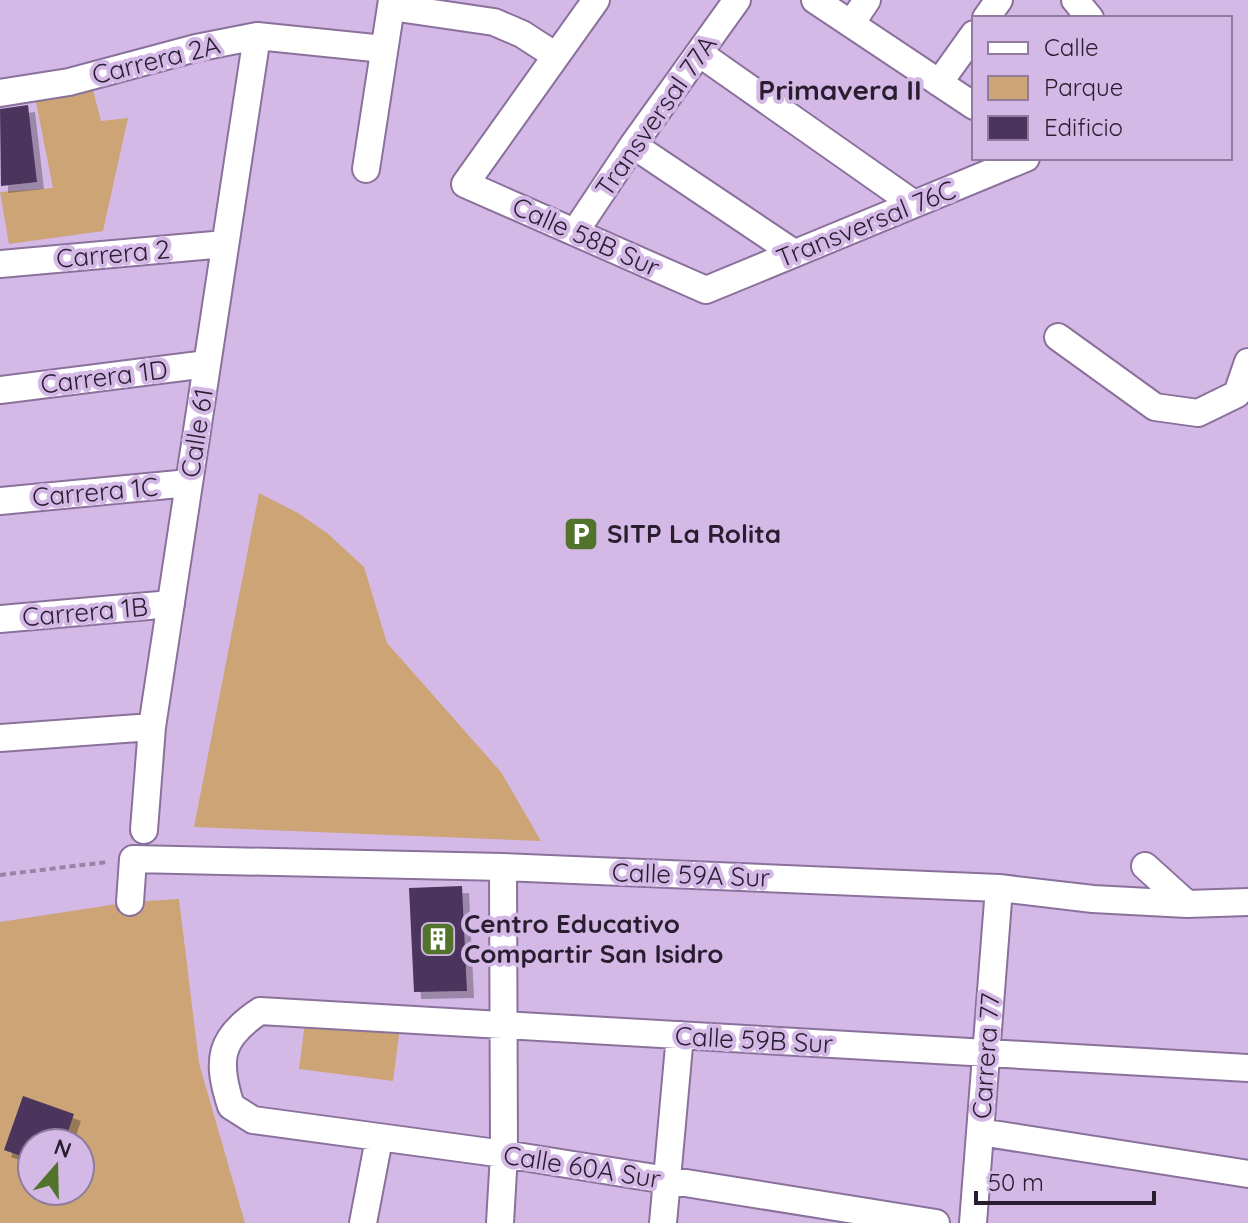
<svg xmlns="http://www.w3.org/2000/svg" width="1248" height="1223" viewBox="0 0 1248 1223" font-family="Quicksand,sans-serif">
<defs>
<filter id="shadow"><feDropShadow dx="7" dy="7" stdDeviation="0" flood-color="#0004"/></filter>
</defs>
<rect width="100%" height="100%" fill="#d4b9e7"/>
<path fill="#cca476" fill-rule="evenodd" d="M92,86L101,121L128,118L103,231L9,244L0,192L53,188L36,102Z
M259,493L298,513L327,533L364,567L387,643L501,772L541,841L194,827Z
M179,899L199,1063L245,1223H0V922L130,902ZM32,1143H80V1191H32Z
M306,1014L400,1027L393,1081L299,1069Z"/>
<path fill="#4b345b" filter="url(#shadow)" d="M28,105L37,182L1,186L0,109Z
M462,886L467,991L414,992L409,888Z
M23,1096L74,1114L64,1143H32V1160L4,1150Z"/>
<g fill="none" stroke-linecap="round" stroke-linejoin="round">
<g stroke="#8a719c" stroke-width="30">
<path id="minor" d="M596,0L465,184L706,290L1026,158
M815,0L974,106
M1075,0L1090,18
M391,7L494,22L522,34L556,56
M986,18L999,0
M851,24L867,0
M699,53L914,204
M939,83L974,34
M0,93L69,82L196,48L257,36L384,49
M633,145L794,253
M366,169L392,0
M575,232L633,145L737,0
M0,264L225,244
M1058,337L1155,407L1198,413L1237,394L1248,362
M0,390L207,364
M0,501L189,483
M0,619L171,604
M0,738L152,727
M144,830L152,727L257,36
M1145,866L1187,904
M130,902L133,859L503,867L999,888L1093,899L1187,904L1248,902
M980,1132L1248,1174
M363,1223L379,1139
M500,1223L504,1154L503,867
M663,1223L680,1035
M936,1223L504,1154L253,1120L231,1106C216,1060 219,1038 260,1011L1248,1068
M973,1223L999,888"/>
</g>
<path stroke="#9883a7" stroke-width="4" stroke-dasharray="6 4" stroke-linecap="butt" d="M0,875L107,862"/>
<use href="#minor" stroke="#fff" stroke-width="26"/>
</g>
<defs>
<g id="parking-square" transform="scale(1.8)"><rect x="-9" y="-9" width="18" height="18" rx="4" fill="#51732b" stroke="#d4b9e7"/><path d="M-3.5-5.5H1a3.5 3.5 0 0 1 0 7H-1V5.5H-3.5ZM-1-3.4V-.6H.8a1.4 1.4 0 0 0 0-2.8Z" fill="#fff"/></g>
<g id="building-square" transform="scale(1.8)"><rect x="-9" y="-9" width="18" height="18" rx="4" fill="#51732b" stroke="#d4b9e7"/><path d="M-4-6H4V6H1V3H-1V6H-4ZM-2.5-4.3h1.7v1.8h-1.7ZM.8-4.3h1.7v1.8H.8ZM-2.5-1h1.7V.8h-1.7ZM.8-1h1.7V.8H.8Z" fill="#fff"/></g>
</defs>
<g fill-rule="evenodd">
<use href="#parking-square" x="581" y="534"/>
<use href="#building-square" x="438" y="939"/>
</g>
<g text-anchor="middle" stroke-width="8" stroke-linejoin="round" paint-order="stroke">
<g font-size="26" fill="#281e2f" stroke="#d4b9e7">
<text transform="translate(156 60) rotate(-14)" y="9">Carrera 2A</text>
<text transform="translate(656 116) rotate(-55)" y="9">Transversal 77A</text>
<text transform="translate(866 224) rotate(-22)" y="9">Transversal 76C</text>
<text transform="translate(586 237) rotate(24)" y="9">Calle 58B Sur</text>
<text transform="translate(113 254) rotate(-5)" y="9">Carrera 2</text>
<text transform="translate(104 377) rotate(-7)" y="9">Carrera 1D</text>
<text transform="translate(197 433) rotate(-81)" y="9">Calle 61</text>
<text transform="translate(95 492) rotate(-5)" y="9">Carrera 1C</text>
<text transform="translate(85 612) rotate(-5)" y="9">Carrera 1B</text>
<text transform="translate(691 875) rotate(2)" y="9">Calle 59A Sur</text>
<text transform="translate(754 1040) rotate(3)" y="9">Calle 59B Sur</text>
<text transform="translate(986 1056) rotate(-86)" y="9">Carrera 77</text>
<text transform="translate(582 1167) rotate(9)" y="9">Calle 60A Sur</text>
</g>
<g font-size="26" font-weight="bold" fill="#281e2f" stroke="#d4b9e7" text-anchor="start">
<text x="607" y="543">SITP La Rolita</text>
<text x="464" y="933">Centro Educativo<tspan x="464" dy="30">Compartir San Isidro</tspan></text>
</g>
<g font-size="28" font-weight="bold" fill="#281e2f" stroke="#d4b9e7">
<text x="840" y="100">Primavera II</text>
</g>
</g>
<rect x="972" y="16" width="260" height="144" fill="#d4b9e7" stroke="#8f7b9d" stroke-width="2"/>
<rect x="988" y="42" width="40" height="12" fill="#ffffff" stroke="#8f7b9d" stroke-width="2"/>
<text x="1044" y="56" font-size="24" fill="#281e2f">Calle</text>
<rect x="988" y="76" width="40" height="24" fill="#cca476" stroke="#8f7b9d" stroke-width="2"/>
<text x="1044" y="96" font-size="24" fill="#281e2f">Parque</text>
<rect x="988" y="116" width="40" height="24" fill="#4b345b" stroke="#8f7b9d" stroke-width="2"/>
<text x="1044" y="136" font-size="24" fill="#281e2f">Edificio</text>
<g transform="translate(56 1167) rotate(20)"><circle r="38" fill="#d4b9e7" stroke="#8f7b9d" stroke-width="2"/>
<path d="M0-6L14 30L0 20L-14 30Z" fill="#51732b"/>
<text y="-12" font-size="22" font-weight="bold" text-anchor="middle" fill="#281e2f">N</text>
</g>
<path d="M976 1191v12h178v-12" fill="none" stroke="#281e2f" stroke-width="4"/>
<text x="988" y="1191" font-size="24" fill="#281e2f" stroke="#d4b9e7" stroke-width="6" paint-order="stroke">50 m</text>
</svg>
